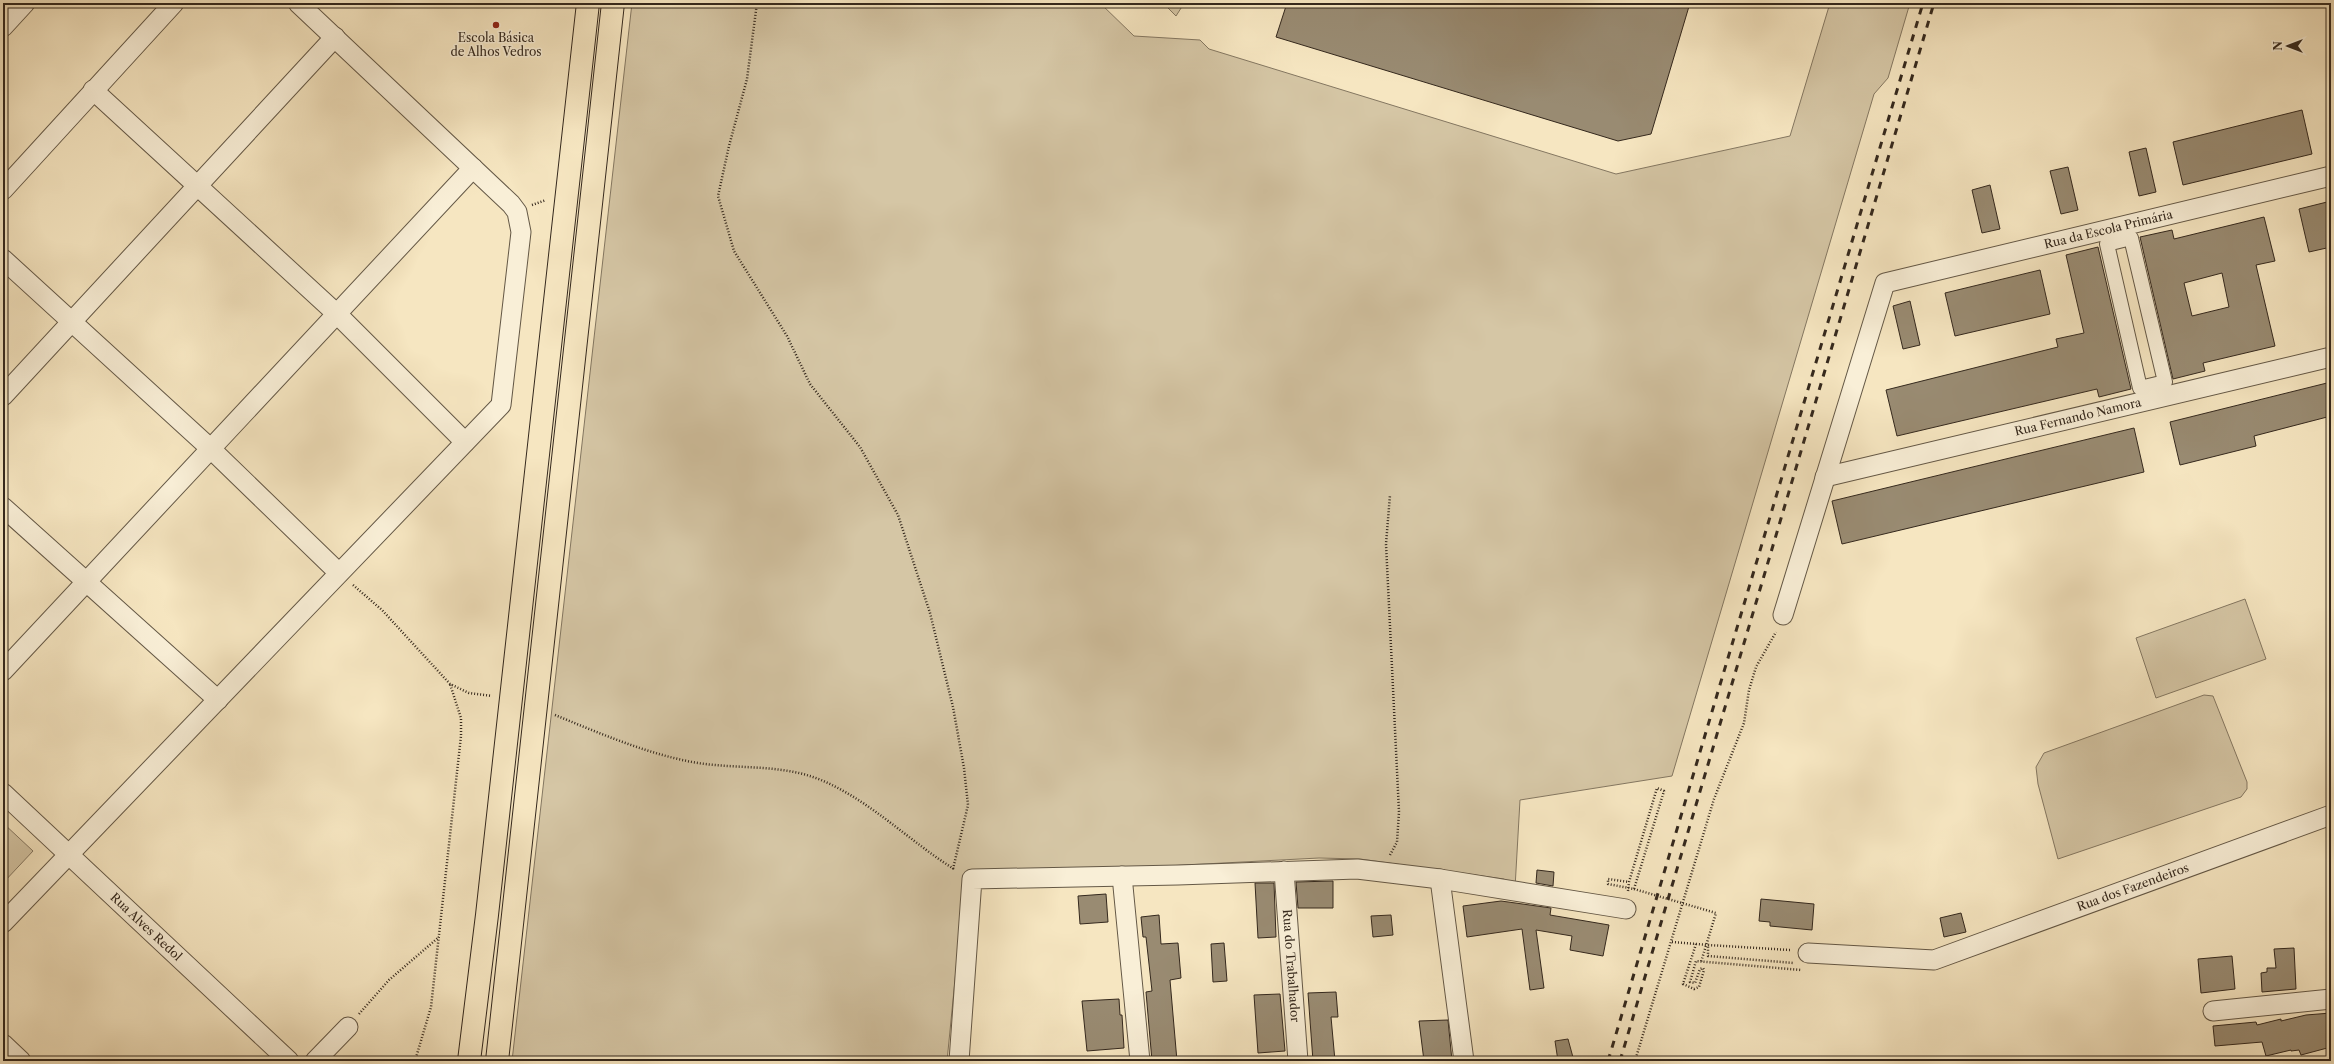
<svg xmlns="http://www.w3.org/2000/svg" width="2334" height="1064" viewBox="0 0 2334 1064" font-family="'Libre Caslon Text',serif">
<rect width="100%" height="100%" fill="#f6e6c1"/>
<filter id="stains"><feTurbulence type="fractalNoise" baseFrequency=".005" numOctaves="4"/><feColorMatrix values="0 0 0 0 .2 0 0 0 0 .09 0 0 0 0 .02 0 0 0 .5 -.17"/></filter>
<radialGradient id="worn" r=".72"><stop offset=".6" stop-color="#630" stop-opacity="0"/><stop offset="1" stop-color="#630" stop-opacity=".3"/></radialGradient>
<path fill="#d5c6a5" stroke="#847761" d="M632,3H1100L1134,36L1200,40L1209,49L1616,174L1790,136L1830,3H1910L1888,78L1874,94L1672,776L1520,800L1515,888L1504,879L1360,859L1319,858L974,876L965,879L947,1061H512Z
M1163,3H1181L1183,5L1176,16Z
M2245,599L2266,659L2156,698L2136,638Z
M2204,695L2213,696L2247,782V789L2241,797L2058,859L2038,784L2036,767L2044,753Z
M3,823L33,851L3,883Z"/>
<path fill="#998b72" stroke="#34281d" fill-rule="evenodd" d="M1287,3H1690L1651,134L1618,141L1276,37Z
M2302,110L2312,154L2183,185L2173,142Z
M2146,148L2156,192L2139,196L2129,152Z
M2068,167L2078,210L2061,214L2050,171Z
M1990,185L2000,229L1982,233L1972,190Z
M2331,201V247L2309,252L2299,209Z
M2264,217L2275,261L2256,265L2275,346L2203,363L2205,371L2173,379L2140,237L2172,230L2174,239ZM2222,273L2229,307L2192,316L2184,283Z
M2098,247L2131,389L2099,397L2097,389L1897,436L1886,390L2058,347L2056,339L2084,333L2066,255Z
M2040,270L2050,314L1955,336L1945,293Z
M1910,301L1920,345L1903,349L1893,306Z
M2331,382V416L2254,436L2256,446L2180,465L2170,422Z
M2134,428L2144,472L1842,544L1832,501Z
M1537,870L1554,872L1553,886L1536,883Z
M1333,881V908H1298L1296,882Z
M1255,883H1274L1276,937L1258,938Z
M1106,894L1108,922L1080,924L1078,896Z
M1761,899L1814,904L1812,930L1770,926V922L1759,921Z
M1501,901L1551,908L1550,915L1609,925L1603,956L1570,950L1572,936L1536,930L1544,988L1530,990L1522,929L1467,937L1463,906Z
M1961,913L1966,932L1944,937L1940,918Z
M1159,915L1161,944L1178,943L1181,978L1170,980L1177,1061H1152L1146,992L1152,991L1146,937H1143L1141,917Z
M1391,915L1393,935L1373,937L1371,916Z
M1224,943L1227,981L1213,982L1211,944Z
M2294,948L2296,989L2262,992L2261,973L2267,972V968H2276L2274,949Z
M2232,956L2235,989L2201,993L2198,959Z
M1336,992L1338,1017H1331L1335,1061H1313L1308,993Z
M1280,994L1285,1051L1258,1053L1254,995Z
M1119,999L1120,1015H1122L1124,1048L1087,1051L1082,1001Z
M2331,1013V1047L2301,1055L2299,1050L2291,1051V1050L2266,1056L2262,1042L2215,1046L2213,1026L2256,1022L2257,1025L2281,1019V1021L2306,1015Z
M1448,1020L1452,1061H1424L1419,1021Z
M1568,1039L1574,1061H1558L1555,1041Z"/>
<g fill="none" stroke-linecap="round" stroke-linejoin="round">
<g stroke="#645846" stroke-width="16">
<path id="pedestrian" d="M2131,238L2165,382L2140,388L2107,244Z"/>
</g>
<g stroke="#645846" stroke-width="21">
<g id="minor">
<path d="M3,27L25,3"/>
<path d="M93,90L338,315L465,442"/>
<path d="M3,190L174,3"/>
<path d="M3,259L211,449L339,573"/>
<path d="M3,396L335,37"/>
<path id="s1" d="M1825,477L2331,357"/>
<path d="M3,507L218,700"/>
<path id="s2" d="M1783,615L1885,283L2331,176"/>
<path d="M3,671L473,168"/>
<path id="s3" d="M3,793L289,1061"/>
<path id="s4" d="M1284,871L1298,1061"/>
<path d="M1122,876L1140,1061"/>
<path d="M1440,879L1464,1061"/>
<path d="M3,923L501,405L521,232L517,212L511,204L298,3"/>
<path id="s5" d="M1808,953L1934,960L2331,815"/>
<path d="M2213,1011L2331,999"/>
<path d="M3,1044L21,1061"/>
<path d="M315,1061L348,1027"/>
<path d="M959,1061L972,879L1178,875L1357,869L1440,879L1626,909"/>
</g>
</g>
<g stroke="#34281d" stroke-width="24">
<path id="primary" d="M469,1061L487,915L588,3
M497,1061L613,3"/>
</g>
<path stroke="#34281d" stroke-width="2.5" stroke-dasharray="1 2" stroke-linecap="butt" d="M757,3L747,79L729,146L718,196L734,251L787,336L810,384L860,447L898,515L930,613L953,707L964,768L968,805L953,869
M532,205L546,200
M353,585L382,610L450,684L469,693L492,696
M555,715C599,733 645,753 692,762C735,770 780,763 821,780C871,801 909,841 954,869
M1390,855L1397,842L1399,812L1386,544L1390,495
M3,874L7,878
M1628,891L1629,882L1657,788L1664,791L1634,889L1608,884V879L1629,882
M1672,942L1708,945
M1696,944L1683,984L1694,989L1699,987L1704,970L1703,968L1700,969L1695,983L1690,982L1696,961L1801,970
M1790,950L1708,945V956L1794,963
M359,1014L389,980L439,937
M415,1061L431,1007L461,736V718L450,684
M1635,1061L1714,799L1744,723L1749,690L1756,667L1776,632"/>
<use href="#pedestrian" stroke="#f9efd7" stroke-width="14"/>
<use href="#minor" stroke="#f9efd7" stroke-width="19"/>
<use href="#primary" stroke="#f6e6c1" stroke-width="22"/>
<path stroke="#34281d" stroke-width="3" stroke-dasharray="7 7" stroke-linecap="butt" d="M1608,1061L1923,3
M1620,1061L1934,3"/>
<path stroke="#34281d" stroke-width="2.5" stroke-dasharray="1 2" stroke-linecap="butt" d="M1634,889L1716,913L1701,962"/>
</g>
<circle fill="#8f2418" stroke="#f9efd7" stroke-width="1.5" cx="496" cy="25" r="4"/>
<g text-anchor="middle" stroke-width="3" stroke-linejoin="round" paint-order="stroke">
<g font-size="12" fill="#34281d" stroke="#f9efd7">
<text x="496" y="42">Escola Básica<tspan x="496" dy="14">de Alhos Vedros</tspan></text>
</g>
<g font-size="12" fill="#34281d" stroke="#f9efd7">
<text dy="4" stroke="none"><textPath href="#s2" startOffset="577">Rua da Escola Primária</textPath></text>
<text dy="4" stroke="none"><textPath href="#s1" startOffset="260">Rua Fernando Namora</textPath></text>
<text dy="4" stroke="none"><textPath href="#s5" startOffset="338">Rua dos Fazendeiros</textPath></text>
<text dy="4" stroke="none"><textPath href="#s3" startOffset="196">Rua Alves Redol</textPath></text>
<text dy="4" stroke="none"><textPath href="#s4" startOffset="95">Rua do Trabalhador</textPath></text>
</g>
</g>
<rect width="2334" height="1064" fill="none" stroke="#f6e6c1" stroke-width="16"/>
<rect x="4" y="4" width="2326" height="1056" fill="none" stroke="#34281d" stroke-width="2"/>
<rect x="8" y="8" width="2318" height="1048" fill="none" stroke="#34281d"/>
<g transform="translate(2288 46) rotate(270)" stroke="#f9efd7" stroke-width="3" paint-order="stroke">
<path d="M0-3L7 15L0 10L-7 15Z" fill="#34281d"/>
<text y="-6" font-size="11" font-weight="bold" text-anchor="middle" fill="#34281d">N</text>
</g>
<rect width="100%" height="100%" filter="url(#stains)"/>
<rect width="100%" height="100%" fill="url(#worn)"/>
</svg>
